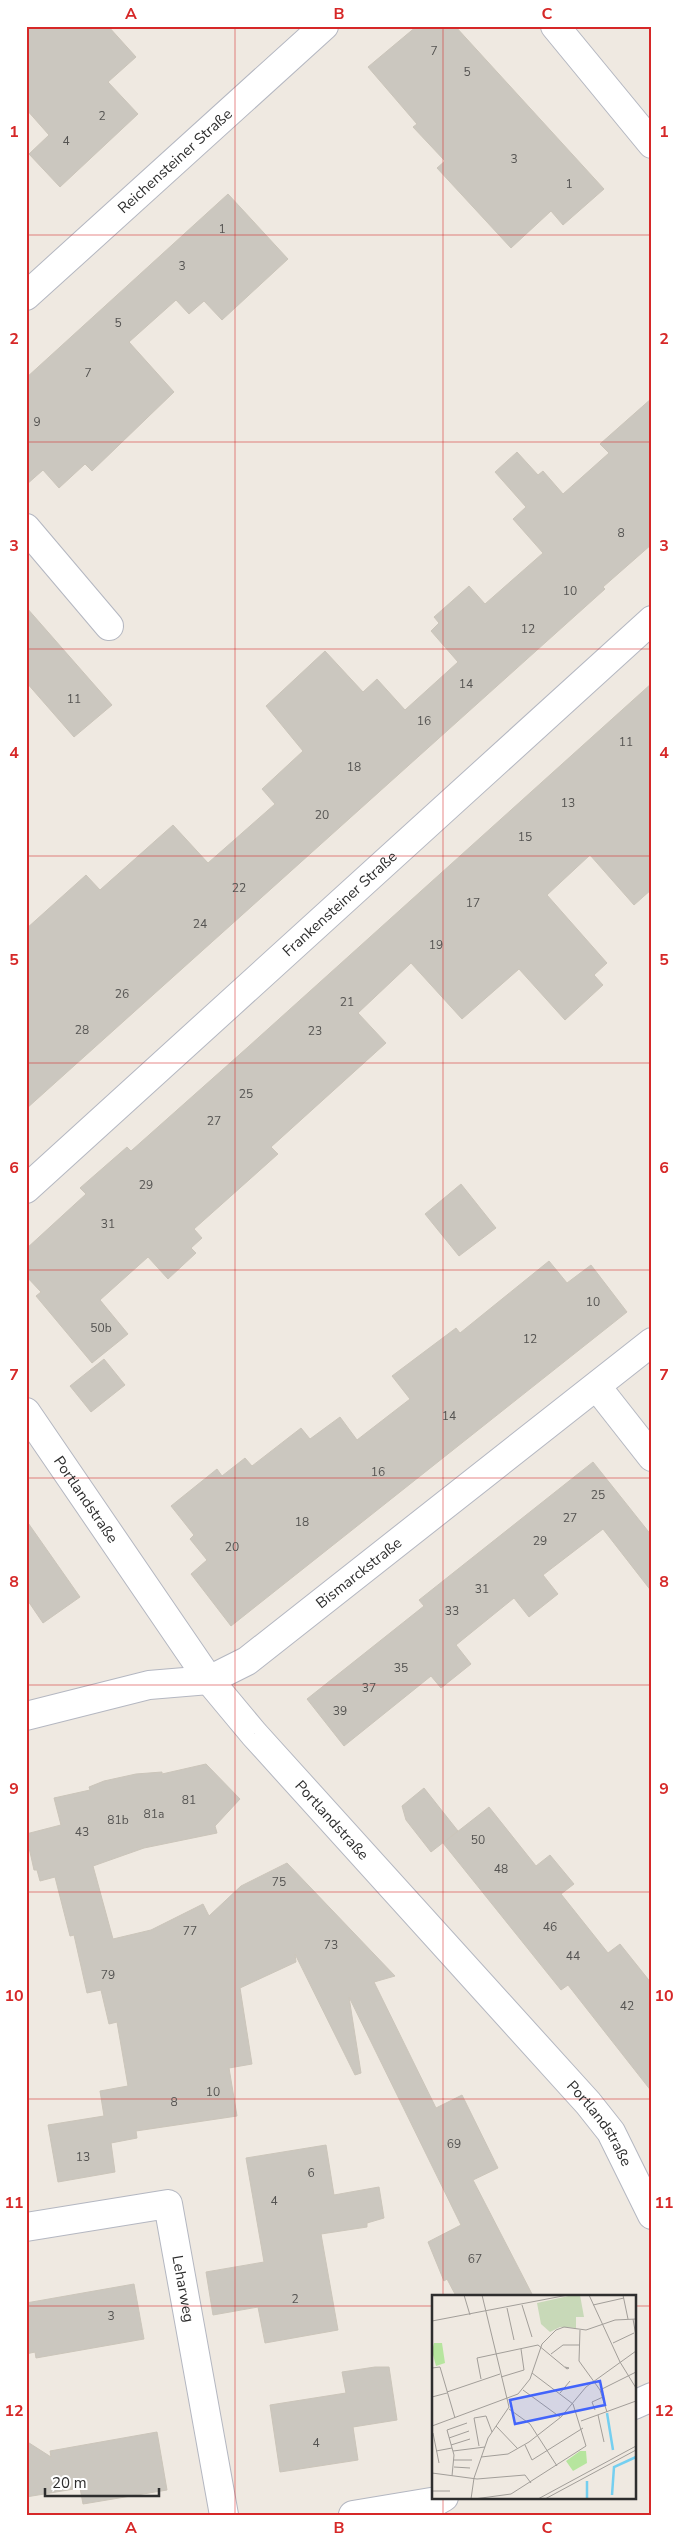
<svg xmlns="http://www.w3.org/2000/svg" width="678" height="2541" viewBox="0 0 678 2541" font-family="'Nunito Sans',sans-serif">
<rect width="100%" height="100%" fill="#efe9e1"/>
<path fill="#cbc7bf" stroke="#cbc5ba" d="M26,26H108L136,57L108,82L138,114L60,187L29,154L49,135L26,109Z
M417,26H455L604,189L563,225L551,211L511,248L437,168L445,161L413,127L417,124L368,67Z
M228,194L288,259L222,320L204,301L189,314L176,300L129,342L174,392L92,471L85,464L59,488L43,470L26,485V378Z
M652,398V544L603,587L605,589L26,1109V929L86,875L100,890L173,825L208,863L275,804L262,789L303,751L266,706L325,651L363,692L377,679L405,710L458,662L431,631L439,623L434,617L469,586L485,604L543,553L513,519L526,507L495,472L517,452L538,475L543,471L563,494L609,453L600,444Z
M26,607L112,705L74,737L26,682Z
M652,683V889L634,905L590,855L547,895L607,963L594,975L603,985L565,1020L519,969L462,1019L411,963L358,1013L386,1043L271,1147L278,1154L194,1229L202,1238L191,1248L196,1253L168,1279L148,1257L100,1300L128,1334L92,1363L36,1296L41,1292L26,1276V1249L86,1194L80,1188L127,1147L131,1151L248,1047Z
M461,1184L496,1228L459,1256L425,1214Z
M549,1261L567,1283L591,1265L627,1312L231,1626L191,1574L207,1560L190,1539L194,1535L171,1506L217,1469L222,1476L245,1458L252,1466L301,1428L310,1439L340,1417L357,1440L410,1399L392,1376L456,1328L460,1333Z
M104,1359L125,1385L91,1412L70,1386Z
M593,1462L652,1536V1592L603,1529L543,1575L558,1594L529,1617L514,1598L456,1645L471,1664L441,1688L431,1676L344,1746L307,1699L424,1606L419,1600Z
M26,1520L80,1597L43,1623L26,1598Z
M206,1764L240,1799L215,1826L217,1833L144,1848L93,1866L113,1939L151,1930L203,1904L209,1916L241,1886L287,1863L395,1976L374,1982L436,2108L462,2095L498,2168L473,2180L533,2296H456L447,2279L444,2281L428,2242L461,2225L349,1997L361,2073L355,2075L295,1954L296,1962L240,1988L252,2064L229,2068L237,2116L136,2131L137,2138L111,2143L115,2172L58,2182L48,2125L104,2116L100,2091L128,2086L117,2022L109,2024L101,1990L87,1993L74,1935L70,1936L55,1877L40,1881L37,1870H34L26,1834L61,1825L54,1798L90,1790L89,1787L104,1781L136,1774L162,1772V1774Z
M424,1788L458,1831L431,1852L406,1820L402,1806Z
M489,1807L536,1866L550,1855L574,1884L561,1894L608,1953L620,1944L652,1984V2092L568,1985L561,1990L443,1843Z
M326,2145L334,2195L379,2187L384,2218L367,2223V2227L321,2234L338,2330L265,2343L258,2307L213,2315L206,2272L264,2262L246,2158Z
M134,2284L144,2339L36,2358L35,2352L26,2354V2303Z
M375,2367H389L397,2420L353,2427L358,2460L280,2472L270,2405L346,2393L342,2372Z
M157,2432L167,2490L83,2504L80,2488L26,2497V2441L51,2457L50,2451Z"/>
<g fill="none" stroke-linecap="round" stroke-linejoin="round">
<g stroke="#b4b7c1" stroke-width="30">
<g id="minor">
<path d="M555,26L652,144"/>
<path id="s1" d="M26,296L324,26"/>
<path d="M26,528L109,626"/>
<path id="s2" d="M26,1189L652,620"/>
<path d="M597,1387L652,1457"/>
<path id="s3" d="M26,1412L209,1680L254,1734L588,2103L611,2132L652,2215"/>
<path id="s4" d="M26,1716L149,1685L209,1680L247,1661L652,1342"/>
<path id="s5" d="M26,2227L168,2204L224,2515"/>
<path d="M634,2405L652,2397"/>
<path d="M353,2515L437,2501L444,2497"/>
</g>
</g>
<use href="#minor" stroke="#fff" stroke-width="28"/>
</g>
<path fill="none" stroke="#d62828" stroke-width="1" stroke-opacity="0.55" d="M235,26V2515M443,26V2296M26,235H652M26,442H652M26,649H652M26,856H652M26,1063H652M26,1270H652M26,1478H652M26,1685H652M26,1892H652M26,2099H652M26,2306H433M634,2306H652M443,2497V2515"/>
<g text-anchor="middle" stroke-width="4" stroke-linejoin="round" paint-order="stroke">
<g font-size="12" fill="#555452">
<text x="434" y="55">7</text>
<text x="467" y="76">5</text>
<text x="102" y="120">2</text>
<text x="66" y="145">4</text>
<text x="514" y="163">3</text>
<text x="569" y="188">1</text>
<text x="222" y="233">1</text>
<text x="182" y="270">3</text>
<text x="118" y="327">5</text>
<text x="88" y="377">7</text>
<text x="37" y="426">9</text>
<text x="621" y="537">8</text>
<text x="570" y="595">10</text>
<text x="528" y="633">12</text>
<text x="466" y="688">14</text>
<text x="74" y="703">11</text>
<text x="424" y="725">16</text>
<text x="626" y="746">11</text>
<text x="354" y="771">18</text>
<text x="568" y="807">13</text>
<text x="322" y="819">20</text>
<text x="525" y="841">15</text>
<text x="239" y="892">22</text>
<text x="473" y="907">17</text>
<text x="200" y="928">24</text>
<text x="436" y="949">19</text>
<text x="122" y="998">26</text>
<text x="347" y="1006">21</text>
<text x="82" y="1034">28</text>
<text x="315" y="1035">23</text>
<text x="246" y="1098">25</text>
<text x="214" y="1125">27</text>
<text x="146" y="1189">29</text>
<text x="108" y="1228">31</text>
<text x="593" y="1306">10</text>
<text x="101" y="1332">50b</text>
<text x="530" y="1343">12</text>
<text x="449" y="1420">14</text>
<text x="378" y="1476">16</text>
<text x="598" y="1499">25</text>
<text x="570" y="1522">27</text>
<text x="302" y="1526">18</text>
<text x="540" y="1545">29</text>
<text x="232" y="1551">20</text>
<text x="482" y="1593">31</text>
<text x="452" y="1615">33</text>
<text x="401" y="1672">35</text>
<text x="369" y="1692">37</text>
<text x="340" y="1715">39</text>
<text x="189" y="1804">81</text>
<text x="154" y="1818">81a</text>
<text x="118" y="1824">81b</text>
<text x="82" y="1836">43</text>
<text x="478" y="1844">50</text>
<text x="501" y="1873">48</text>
<text x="279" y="1886">75</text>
<text x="550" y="1931">46</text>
<text x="190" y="1935">77</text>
<text x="331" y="1949">73</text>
<text x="573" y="1960">44</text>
<text x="108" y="1979">79</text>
<text x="627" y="2010">42</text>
<text x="213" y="2096">10</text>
<text x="174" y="2106">8</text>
<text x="454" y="2148">69</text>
<text x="83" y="2161">13</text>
<text x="311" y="2177">6</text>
<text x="274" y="2205">4</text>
<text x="475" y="2263">67</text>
<text x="295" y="2303">2</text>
<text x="111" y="2320">3</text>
<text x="316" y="2447">4</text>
</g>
<g font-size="15" fill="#2e2e2e" stroke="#fff">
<text dy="5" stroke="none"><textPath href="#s1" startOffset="201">Reichensteiner Straße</textPath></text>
<text dy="5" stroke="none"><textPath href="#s2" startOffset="424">Frankensteiner Straße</textPath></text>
<text dy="5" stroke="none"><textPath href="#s3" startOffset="106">Portlandstraße</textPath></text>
<text dy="5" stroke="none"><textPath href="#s4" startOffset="372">Bismarckstraße</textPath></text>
<text dy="5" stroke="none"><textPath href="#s3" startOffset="511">Portlandstraße</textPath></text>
<text dy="5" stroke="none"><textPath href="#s3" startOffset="916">Portlandstraße</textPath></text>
<text dy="5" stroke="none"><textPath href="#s5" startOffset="230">Leharweg</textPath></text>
</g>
</g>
<g transform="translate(432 2295)">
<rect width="204" height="204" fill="#efe9e1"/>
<path d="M2,48H10L13,68L4,71L0,56ZM148,156H154L155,168L141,176L134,166Z" fill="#b6e59e"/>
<path d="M141,0H148L152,22H144V33L128,32L118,37L109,29L105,8Z" fill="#c8d9b8"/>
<path fill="none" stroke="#75cff0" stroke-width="2.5" d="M175,118L181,155M180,200L182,172L204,162M155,204V186"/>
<path fill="none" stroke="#a29e99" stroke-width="1" d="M32,0L38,20M157,0L188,67L204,93M191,0L196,24M90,10L100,42M161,10L192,3M75,13L82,45M201,24L204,41M0,26L136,0M148,35L147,66L168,95L175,117M181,48L202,38M119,59L131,50H147M0,73L8,72L23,123M69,82L92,75L89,54M49,84L45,63L106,50L135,74L137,73L133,72M91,95L128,122M168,95L204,77M15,97L68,79M128,98L138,86M0,102L15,98M77,114L98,129L125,171M163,115L160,107L171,102M166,120L172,147M149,126L204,106M0,131L86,99L98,84L110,49L124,35L132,32L154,35L183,25L204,24M64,131L86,154M1,138L7,168M17,143L37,136M19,150L38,144M93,150L100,165L151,133M47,151L42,123L54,121L60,137M4,156L20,153M21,156L53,152M49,162L76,159L97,147L129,122L154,92L204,56M22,165H40M22,172L38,173M0,178L45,184L93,180L99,188M20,181L22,160L15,135L35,128M0,196H18M39,204L42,183L56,143L77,112L50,0M42,204L79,199L154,151L141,109L100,78M106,204L204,151M113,204L204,155"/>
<path fill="#4264fb" fill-opacity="0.15" stroke="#4264fb" stroke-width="2.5" d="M168,86L173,110L83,129L78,105Z"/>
<rect width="204" height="204" fill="none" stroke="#2e2e2e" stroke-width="2.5"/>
</g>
<rect width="678" height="2541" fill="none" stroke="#ffffff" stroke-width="55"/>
<path d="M45 2488v8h114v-8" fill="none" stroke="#2e2e2e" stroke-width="2.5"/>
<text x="52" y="2488" font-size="15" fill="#2e2e2e" stroke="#ffffff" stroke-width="4" paint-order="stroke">20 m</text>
<rect x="28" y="28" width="622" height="2486" fill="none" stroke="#d62828" stroke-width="2"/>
<g font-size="16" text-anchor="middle" font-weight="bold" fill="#d62828">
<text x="131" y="19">A</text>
<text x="339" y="19">B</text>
<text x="547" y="19">C</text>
<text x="14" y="137">1</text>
<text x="664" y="137">1</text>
<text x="14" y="344">2</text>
<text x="664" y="344">2</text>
<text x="14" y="551">3</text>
<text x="664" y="551">3</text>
<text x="14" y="758">4</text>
<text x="664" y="758">4</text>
<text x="14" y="965">5</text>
<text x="664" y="965">5</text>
<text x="14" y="1173">6</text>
<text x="664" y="1173">6</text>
<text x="14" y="1380">7</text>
<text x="664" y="1380">7</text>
<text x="14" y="1587">8</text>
<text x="664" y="1587">8</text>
<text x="14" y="1794">9</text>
<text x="664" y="1794">9</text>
<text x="14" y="2001">10</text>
<text x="664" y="2001">10</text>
<text x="14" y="2208">11</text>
<text x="664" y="2208">11</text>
<text x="14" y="2416">12</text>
<text x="664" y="2416">12</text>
<text x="131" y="2533">A</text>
<text x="339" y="2533">B</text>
<text x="547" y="2533">C</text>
</g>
</svg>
